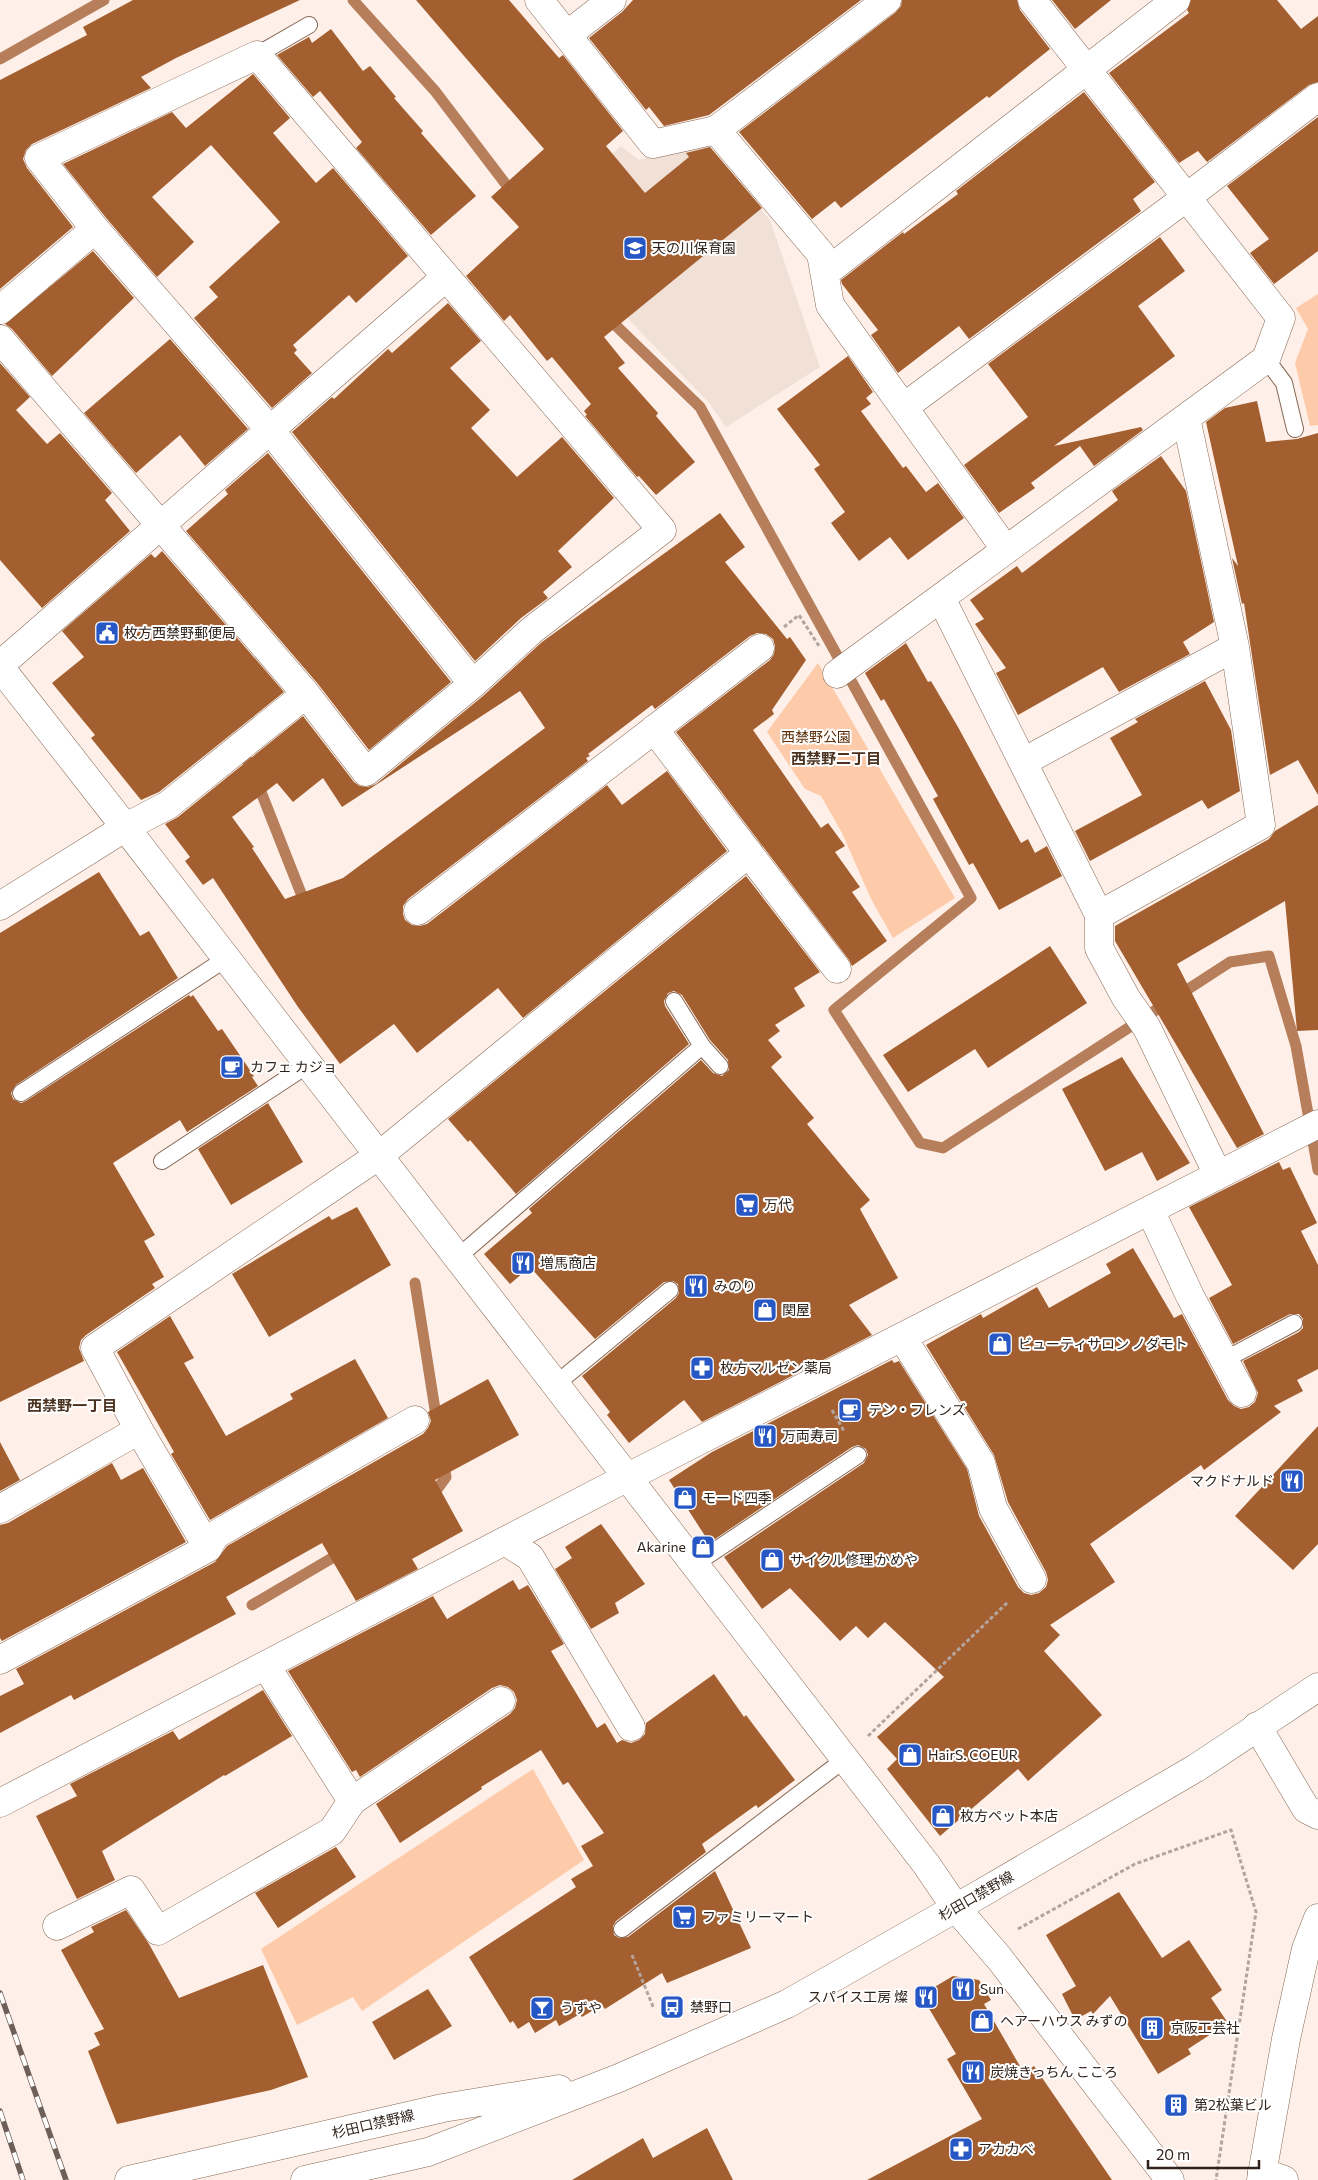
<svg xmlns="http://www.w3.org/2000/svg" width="1318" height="2180" viewBox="0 0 1318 2180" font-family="Commissioner,'Noto Sans JP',sans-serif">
<rect width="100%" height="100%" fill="#fef0e8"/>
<path fill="#f1e0d6" d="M703,143L770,220L820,367L726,427L709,403L610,300L552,206L621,146L639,160Z"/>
<path fill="#fdcaaa" d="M1318,294V425L1310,426L1295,363L1308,329L1296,308Z
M818,663L955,898L893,938L871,899L842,833L821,796L805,789L767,732Z
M533,1769L584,1860L362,2011L353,1997L297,2025L261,1949Z"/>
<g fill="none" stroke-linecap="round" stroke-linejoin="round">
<path stroke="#b67e5b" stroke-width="11" d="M353,0L435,91L514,195
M0,59L104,0
M607,317L700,407L971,898L834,1010L920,1143L943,1148L1230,962L1269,956L1296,1046L1318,1170
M237,747L250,764L306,906
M415,1283L437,1422
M430,1499L446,1477L443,1460
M252,1605L344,1551"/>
</g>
<path fill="#a35f2f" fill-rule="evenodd" d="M133,0H300L176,58L141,77L151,88L32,144L26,150L23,159L27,168L73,227L0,289V80L87,35L83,27Z
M416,0H509L559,58L563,55L623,131L606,146L645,193L689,157L686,153L710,147L762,208L604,337L625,363L618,368L658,413L656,416L695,462L656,495L639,476L637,477L585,416L587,415L584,411L591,404L552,357L547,361L510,315L504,321L466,276L519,227L491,197L544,149Z
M633,0H861L709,115L664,126L649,107L646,110L589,38L622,12Z
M902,0H1017L1020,10L1050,49L989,98L987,96L841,208L835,201L812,219L739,132L896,12L901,6Z
M1052,0H1111L1075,29Z
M1191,0H1277L1301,29L1318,16V82L1309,85L1207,162L1198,151L1179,163L1109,73L1189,13L1187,10Z
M331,29L363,71L370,66L396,97L394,98L423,131L421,133L476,196L431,235L356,148L362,142L320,91L313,97L277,55L309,37L312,43Z
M253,74L290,118L273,133L316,183L333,168L408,256L356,303L349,295L293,345L297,350L294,353L312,373L272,408L194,318L218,297L209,287L280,222L211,145L152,197L194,242L157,277L107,219L63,164L172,112L186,128Z
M1084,92L1155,182L1133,199L1141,211L969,339L959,326L898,373L871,335L878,330L842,284L841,280L903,232L904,234L958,194L956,191Z
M1318,117V251L1274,284L1250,253L1269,239L1227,186Z
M1160,237L1185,271L1138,306L1175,356L1054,446L1141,427L1143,430L1094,466L1080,446L1031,483L1035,488L999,513L964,465L1028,417L988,364Z
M93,251L134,298L52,376L12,329L5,324Z
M448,303L481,341L450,368L490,410L471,428L517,477L562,437L614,498L558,551L572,567L543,592L548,598L521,618L475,661L292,432L332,397L334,399L388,349L392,353Z
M170,339L248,429L205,466L180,435L136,473L84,413Z
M848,356L873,392L866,398L871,404L861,411L903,468L906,466L926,492L938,483L964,518L908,560L890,537L859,561L831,523L845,512L814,469L820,465L777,409Z
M0,363L30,397L16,410L47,444L60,433L112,493L105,500L130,531L42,608L0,560Z
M1257,401L1266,442L1297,439L1318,433V795L1298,760L1270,775L1244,603L1242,604L1232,558L1238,566L1206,422L1225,408Z
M268,453L451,682L369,750L318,684L186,531L228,494L225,490Z
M1161,456L1186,491L1214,622L1183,642L1190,654L1119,692L1103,667L1018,715L996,673L1006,668L975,624L984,619L970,600L1017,566L1022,573L1118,500L1112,491Z
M720,513L745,547L725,562L787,639L790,637L806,660L772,710L774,714L753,730L821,828L828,823L845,846L835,852L860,887L852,892L887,941L852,966L849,960L676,732L770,660L774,654L775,646L773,639L766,634L757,633L750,636L655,709L652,705L588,754L590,756L586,758L588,761L408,899L403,906V914L405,920L412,925L420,926L427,924L607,785L622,805L667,771L727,851L523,1018L498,988L417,1053L394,1024L340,1064L298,1007L213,878L203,885L185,861L190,857L165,824L178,817L303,716L354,782L360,786L368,787L376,784L483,696L542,642ZM520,691L545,728L343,878L285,899L252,848L254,847L232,817L277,783L293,802L323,778L342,807Z
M162,551L284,692L159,792L141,800L91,738L95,735L52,683L84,657L62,631L151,554L155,558Z
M906,643L928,682L931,681L958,727L1021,843L1028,839L1035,853L1047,846L1062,876L999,910L973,863L969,865L933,799L938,796L884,699L881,701L865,673Z
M1205,681L1231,730L1240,791L1208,809L1202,800L1090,861L1075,831L1142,795L1110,738L1138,722L1135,719Z
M1318,805V1030L1297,1031L1285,901L1177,964L1264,1134L1237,1148L1115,941V926L1269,839L1275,831Z
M99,872L140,936L149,931L178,978L16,1085L11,1093L13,1099L21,1103L26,1101L189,995L191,997L193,995L218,1031L222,1029L254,1076L252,1077L258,1086L187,1132L180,1120L113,1163L155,1235L144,1241L164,1277L152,1284L155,1288L86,1335L81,1340L79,1348L84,1361L0,1402V933Z
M746,876L820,972L794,988L805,1006L775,1025L780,1031L768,1040L782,1057L771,1067L814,1118L807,1124L870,1200L860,1209L898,1278L849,1305L872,1335L702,1422L684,1400L629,1443L607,1415L610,1412L582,1376L676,1298L679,1293L678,1284L673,1281L664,1282L595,1339L530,1267L510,1284L484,1254L532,1213L529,1209L701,1060L713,1073L722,1076L729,1070L728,1060L710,1040L682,995L674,991L668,993L664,1001L665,1006L689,1044L516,1194L470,1140L468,1142L448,1119Z
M1050,946L1087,1003L988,1068L975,1049L908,1092L883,1055Z
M1122,1057L1190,1163L1157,1181L1142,1152L1105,1171L1062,1089Z
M268,1103L303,1162L231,1205L198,1149Z
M1279,1162L1283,1170L1290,1167L1317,1223L1301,1231L1318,1265V1369L1297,1380L1303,1391L1274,1406L1281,1412L1204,1470L1201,1465L1090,1544L1115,1582L1050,1625L1060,1635L1044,1651L1102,1715L1028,1781L1018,1769L940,1836L887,1769L897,1759L877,1737L944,1677L885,1622L868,1638L856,1626L840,1641L790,1588L762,1609L724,1557L864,1463L868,1455L866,1449L858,1445L852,1447L712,1541L709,1538L707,1539L669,1480L712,1452L892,1360L894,1363L899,1361L967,1469L979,1516L1018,1587L1024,1593L1031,1595L1039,1593L1046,1587L1048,1580L1046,1572L1008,1502L994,1455L926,1345L981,1314L983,1318L1037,1287L1049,1308L1111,1273L1106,1264L1133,1248L1174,1318L1182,1314L1228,1400L1234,1406L1241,1409L1249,1407L1255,1402L1258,1393L1243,1361L1299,1332L1303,1328V1319L1299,1314H1290L1233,1344L1209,1298L1232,1285L1189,1207Z
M357,1207L391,1265L269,1337L232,1274L329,1216L332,1220Z
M170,1316L194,1358L184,1363L226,1436L293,1399L290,1394L355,1359L388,1418L210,1520L171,1454L174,1452L117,1352Z
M488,1379L519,1435L435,1480L463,1531L412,1559L418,1569L356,1601L322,1543L226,1597L236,1614L74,1700L71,1695L0,1733V1696L24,1684L16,1669L215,1562L227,1546L423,1434L428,1428L431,1421L428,1412Z
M1318,1426V1544L1293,1570L1235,1516Z
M0,1442L20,1480L0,1491Z
M112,1463L121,1480L143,1468L186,1542L2,1641L0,1638V1525L8,1523Z
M601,1524L645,1584L615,1603L619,1613L591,1629L555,1569L572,1558L565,1547Z
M513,1580L519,1590L528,1585L564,1644L551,1651L597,1728L605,1723L617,1743L622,1740L631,1743L639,1740L645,1734L646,1723L714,1674L744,1717L746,1715L795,1780L758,1808L756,1805L702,1844L706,1852L616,1921L613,1926L614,1935L619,1938L628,1937L715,1871L751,1948L667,1983L662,1973L605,2009L602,2005L582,2017L580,2014L559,2026L556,2020L535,2033L529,2022L518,2029L513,2021L510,2023L469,1957L576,1887L571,1879L593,1866L581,1846L604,1833L568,1782L563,1785L541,1750L481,1787L482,1789L400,1843L376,1804L510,1714L515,1708L517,1700L514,1692L508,1687L500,1685L492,1688L360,1777L356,1770L352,1772L288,1671L433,1596L447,1619Z
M263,1690L292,1736L225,1776L224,1775L102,1851L115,1880L77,1899L36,1816L77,1796L70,1784L173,1731L179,1740Z
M336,1847L356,1877L278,1928L255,1893Z
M1119,1892L1162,1958L1189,1940L1222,1990L1211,1998L1228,2023L1188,2049L1191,2054L1158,2074L1110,1996L1093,2014L1091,2011L1075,2020L1062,1994L1076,1986L1046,1935Z
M126,1910L149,1944L179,1998L263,1965L308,2077L271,2090L117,2124L88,2051L100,2045L94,2033L104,2029L61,1950L94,1932L91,1927Z
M953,1976L979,1980L991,2000L984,2004L1024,2073L1034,2066L1112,2180H867L982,2119L947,2059L956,2054L921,1995Z
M428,1989L452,2026L394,2060L372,2022Z
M707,2128L733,2180H572L643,2138L653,2158Z"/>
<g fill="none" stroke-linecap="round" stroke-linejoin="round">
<g stroke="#866855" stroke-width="18">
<path id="service" d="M257,55L309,25
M1266,359L1284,383L1295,429
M674,1001L702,1046L720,1066
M21,1093L227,958
M162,1161L309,1064
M458,1257L702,1046
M1224,1360L1294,1323
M556,1384L670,1290
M695,1564L858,1455
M622,1929L845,1759"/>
</g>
<g stroke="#866855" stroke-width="29">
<path id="minor" d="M539,0L653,144L716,130L821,254L830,305L1006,550
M567,35L612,0
M716,130L887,0
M825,273L1176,0
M0,310L95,229
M0,339L306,694L366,772L473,684L532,630L662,530L257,55L39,158L95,229L270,430L473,684
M904,407L1187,197L1318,97
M941,598L1099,915V948L1126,998L1147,1028L1218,1175
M0,665L446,277
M837,674L1266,359L1281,318L1032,0
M654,729L837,969
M1023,762L1235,647
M0,906L126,827L168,805L306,694
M418,911L760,648
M1099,915L1261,825L1235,647L1186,418
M1150,1210L1190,1296L1242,1393
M902,1337L981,1463L993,1508L1032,1579
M0,1509L139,1430
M506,1542L530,1557L631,1727
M208,1548L139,1430L95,1348L381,1154L749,853
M0,1660L208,1548L215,1535L415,1420
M266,1666L352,1801
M0,1803L628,1477L1318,1124
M57,1926L131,1890L158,1931L332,1831L352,1801L501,1701
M1262,2172L1284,2180"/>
</g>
<g stroke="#866855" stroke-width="29">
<path id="tertiary" d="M0,667C311,1064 618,1464 926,1864L956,1908L999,1958L1170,2180
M1257,1726L1306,1809L1318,1815
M1261,2180L1286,2039L1306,1949L1318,1918"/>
</g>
<g stroke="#866855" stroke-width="29">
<path id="secondary" d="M129,2180L443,2108L559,2089
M305,2180L428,2152L619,2078L787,2004L956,1908L1196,1768L1318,1687"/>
</g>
<path stroke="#b3a59d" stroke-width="3" stroke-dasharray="4 2.5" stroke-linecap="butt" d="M784,627L799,615L819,646
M832,1410L844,1431
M868,1736L1008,1602
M1018,1929L1135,1864L1231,1830L1256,1912L1216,2180
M632,1955L654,2009"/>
<use href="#service" stroke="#fff" stroke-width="16"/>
<use href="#minor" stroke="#fff" stroke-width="28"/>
<use href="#tertiary" stroke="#fff" stroke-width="28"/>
<use href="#secondary" stroke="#fff" stroke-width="28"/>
<g stroke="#6e6059" stroke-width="5.5">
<path id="rail" d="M0,1993L66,2180
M0,2111L23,2180"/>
</g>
<use href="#rail" stroke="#fff" stroke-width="4" stroke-dasharray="11" stroke-linecap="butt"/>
</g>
<defs>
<g id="school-square" transform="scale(1.25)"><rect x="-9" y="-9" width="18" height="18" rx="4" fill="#2757c5" stroke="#fff"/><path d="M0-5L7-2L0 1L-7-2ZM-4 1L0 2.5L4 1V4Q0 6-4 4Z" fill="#fff"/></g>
<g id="civic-square" transform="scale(1.25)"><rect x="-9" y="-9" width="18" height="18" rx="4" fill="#2757c5" stroke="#fff"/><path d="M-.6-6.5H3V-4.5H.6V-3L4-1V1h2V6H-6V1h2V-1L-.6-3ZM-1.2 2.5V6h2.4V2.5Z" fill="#fff"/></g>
<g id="cafe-square" transform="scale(1.25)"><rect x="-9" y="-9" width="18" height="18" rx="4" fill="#2757c5" stroke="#fff"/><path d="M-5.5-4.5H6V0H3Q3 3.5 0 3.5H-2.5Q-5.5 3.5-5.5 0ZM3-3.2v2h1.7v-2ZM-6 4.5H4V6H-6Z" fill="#fff"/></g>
<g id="supermarket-square" transform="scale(1.25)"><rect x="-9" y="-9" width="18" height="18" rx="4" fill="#2757c5" stroke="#fff"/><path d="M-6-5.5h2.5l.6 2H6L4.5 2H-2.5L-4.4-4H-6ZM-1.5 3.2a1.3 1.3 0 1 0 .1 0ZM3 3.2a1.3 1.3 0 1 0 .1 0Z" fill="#fff"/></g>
<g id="restaurant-square" transform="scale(1.25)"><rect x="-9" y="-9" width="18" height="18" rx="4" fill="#2757c5" stroke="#fff"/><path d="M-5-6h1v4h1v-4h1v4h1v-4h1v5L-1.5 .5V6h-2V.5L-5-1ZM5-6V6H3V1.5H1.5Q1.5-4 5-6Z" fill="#fff"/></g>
<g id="shop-square" transform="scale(1.25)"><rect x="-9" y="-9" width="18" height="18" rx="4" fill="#2757c5" stroke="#fff"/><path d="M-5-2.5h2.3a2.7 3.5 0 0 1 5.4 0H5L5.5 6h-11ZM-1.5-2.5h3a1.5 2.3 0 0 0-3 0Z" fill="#fff"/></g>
<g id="pharmacy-square" transform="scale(1.25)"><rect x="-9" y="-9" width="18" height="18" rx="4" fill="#2757c5" stroke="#fff"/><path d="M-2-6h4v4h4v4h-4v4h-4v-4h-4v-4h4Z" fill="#fff"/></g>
<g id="bus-square" transform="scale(1.25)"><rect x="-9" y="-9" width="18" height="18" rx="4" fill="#2757c5" stroke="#fff"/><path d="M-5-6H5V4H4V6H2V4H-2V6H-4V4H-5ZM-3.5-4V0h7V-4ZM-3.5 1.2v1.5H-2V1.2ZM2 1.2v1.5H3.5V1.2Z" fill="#fff"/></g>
<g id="bar-square" transform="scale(1.25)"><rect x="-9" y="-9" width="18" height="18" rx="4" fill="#2757c5" stroke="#fff"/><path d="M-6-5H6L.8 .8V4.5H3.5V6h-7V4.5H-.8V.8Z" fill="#fff"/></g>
<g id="building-square" transform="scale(1.25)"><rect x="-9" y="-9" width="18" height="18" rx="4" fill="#2757c5" stroke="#fff"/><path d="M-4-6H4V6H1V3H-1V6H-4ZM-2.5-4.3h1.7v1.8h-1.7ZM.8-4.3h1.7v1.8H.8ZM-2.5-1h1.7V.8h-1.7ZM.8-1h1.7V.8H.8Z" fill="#fff"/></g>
</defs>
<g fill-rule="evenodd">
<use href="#school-square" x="635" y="248"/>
<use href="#civic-square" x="107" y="633"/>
<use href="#cafe-square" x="232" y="1067"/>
<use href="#supermarket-square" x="747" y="1205"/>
<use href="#restaurant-square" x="523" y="1263"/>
<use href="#restaurant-square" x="696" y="1286"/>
<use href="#shop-square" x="765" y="1310"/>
<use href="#shop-square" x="1000" y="1344"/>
<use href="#pharmacy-square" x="702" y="1368"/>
<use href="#cafe-square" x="850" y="1410"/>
<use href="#restaurant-square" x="765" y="1436"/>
<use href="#restaurant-square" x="1292" y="1481"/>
<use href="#shop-square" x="685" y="1498"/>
<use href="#shop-square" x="703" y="1547"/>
<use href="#shop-square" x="772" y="1560"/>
<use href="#shop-square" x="910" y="1755"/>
<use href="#shop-square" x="943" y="1816"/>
<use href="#supermarket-square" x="684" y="1917"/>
<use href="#restaurant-square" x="963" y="1989"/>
<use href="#restaurant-square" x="926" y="1997"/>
<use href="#bus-square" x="672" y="2007"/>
<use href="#bar-square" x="542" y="2008"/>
<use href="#shop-square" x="982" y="2021"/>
<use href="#building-square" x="1152" y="2028"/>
<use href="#restaurant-square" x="973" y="2072"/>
<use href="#building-square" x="1176" y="2105"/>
<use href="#pharmacy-square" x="961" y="2149"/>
</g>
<g text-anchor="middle" stroke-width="4" stroke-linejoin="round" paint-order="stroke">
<g font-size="14" fill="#2f221b" stroke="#fff" text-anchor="start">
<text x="652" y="253">天の川保育園</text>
<text x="124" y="638">枚方西禁野郵便局</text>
<text x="250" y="1072">カフェ カジョ</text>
<text x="764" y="1210">万代</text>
<text x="540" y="1268">増馬商店</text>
<text x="714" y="1291">みのり</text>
<text x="782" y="1315">関屋</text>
<text x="1018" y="1349">ビューティサロン ノダモト</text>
<text x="720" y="1373">枚方マルゼン薬局</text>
<text x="868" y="1415">テン・フレンズ</text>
<text x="782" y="1441">万両寿司</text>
<text x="1274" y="1486" text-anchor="end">マクドナルド</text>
<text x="702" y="1503">モード四季</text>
<text x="686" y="1552" text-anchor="end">Akarine</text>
<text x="790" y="1565">サイクル修理 かめや</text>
<text x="928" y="1760">HairS. COEUR</text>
<text x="960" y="1821">枚方ペット本店</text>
<text x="702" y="1922">ファミリーマート</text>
<text x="980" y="1994">Sun</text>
<text x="908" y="2002" text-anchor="end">スパイス工房 燦</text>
<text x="690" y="2012">禁野口</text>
<text x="560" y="2013">うずや</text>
<text x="1000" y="2026">ヘアーハウス みずの</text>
<text x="1170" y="2033">京阪工芸社</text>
<text x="990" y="2077">炭焼きっちん こころ</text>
<text x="1194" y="2110">第2松葉ビル</text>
<text x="978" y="2154">アカカベ</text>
</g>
<g font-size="14" fill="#5c2d07" stroke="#fff">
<text x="816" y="742">西禁野公園</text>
</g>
<g font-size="14" fill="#2f221b" stroke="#fff">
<text transform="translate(976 1896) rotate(-30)" y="5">杉田口禁野線</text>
<text transform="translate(373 2124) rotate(-13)" y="5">杉田口禁野線</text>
</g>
<g font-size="15" font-weight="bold" fill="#4c3220" stroke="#fff">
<text x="836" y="764">西禁野二丁目</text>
<text x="72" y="1411">西禁野一丁目</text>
</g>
</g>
<path d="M1148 2160v8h111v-8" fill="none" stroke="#2f221b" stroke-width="2.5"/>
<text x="1156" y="2160" font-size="15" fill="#2f221b" stroke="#ffffff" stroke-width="4" paint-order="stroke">20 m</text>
</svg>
